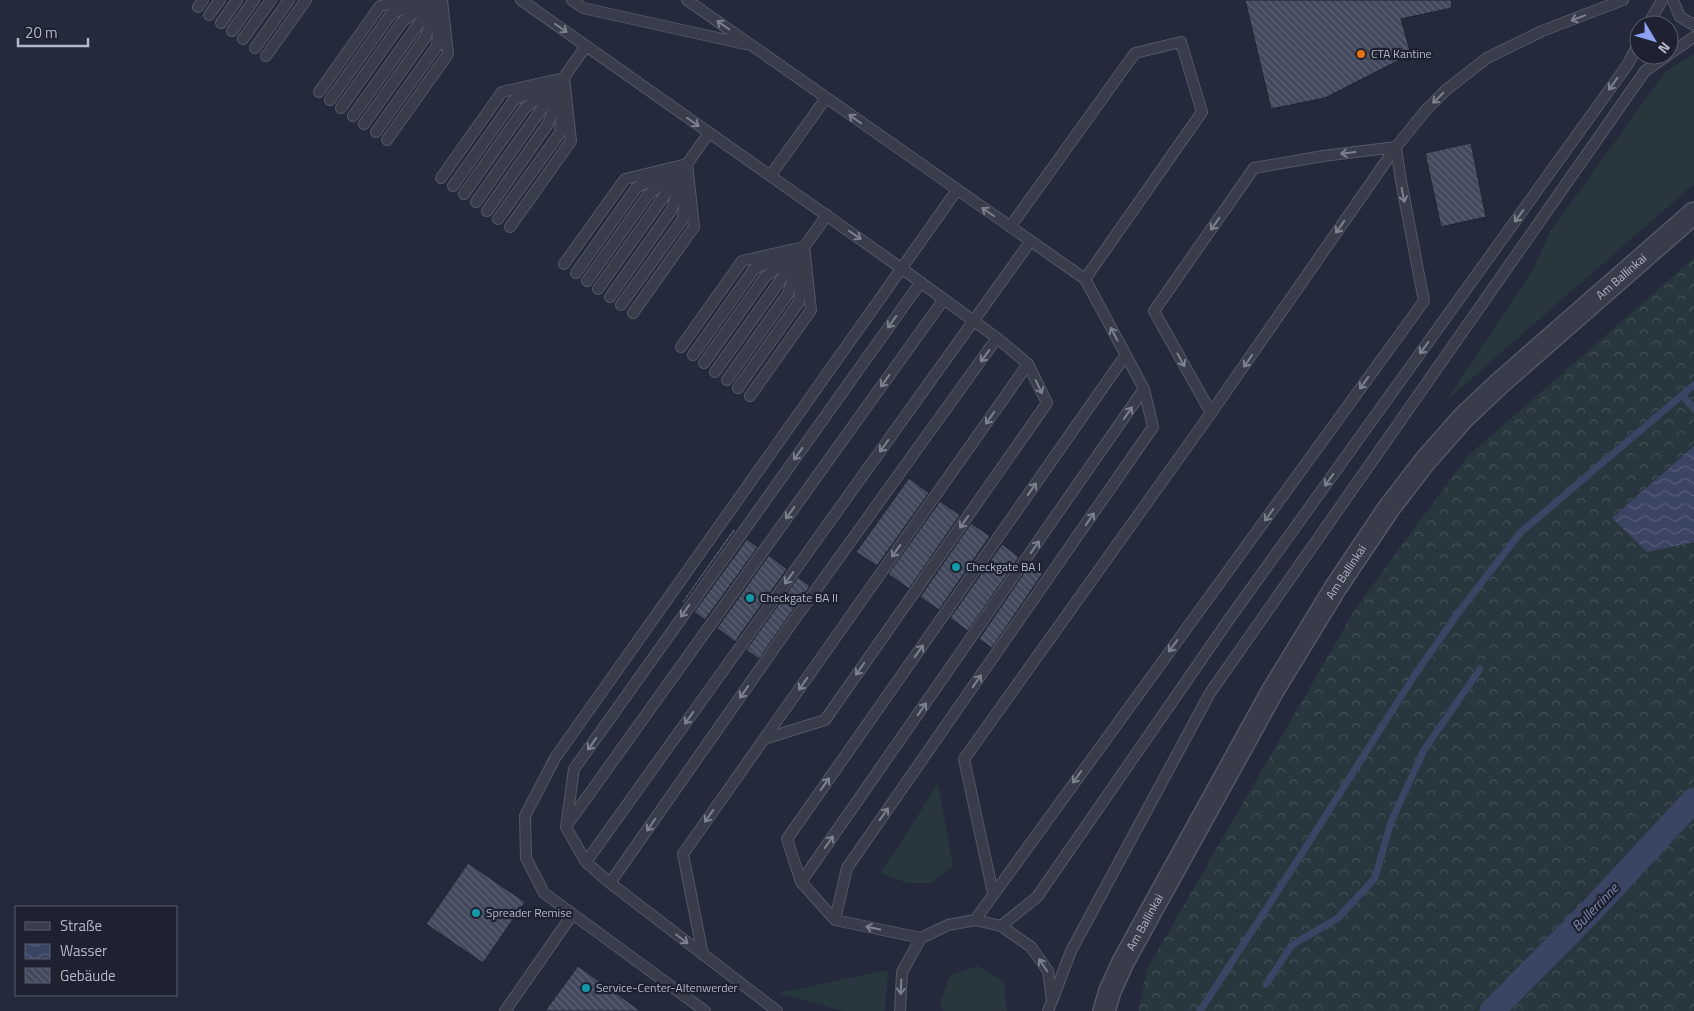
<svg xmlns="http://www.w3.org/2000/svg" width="1694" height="1011" viewBox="0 0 1694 1011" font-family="'Titillium Web',sans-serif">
<defs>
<pattern id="forest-crowns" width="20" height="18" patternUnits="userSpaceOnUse" patternTransform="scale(1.25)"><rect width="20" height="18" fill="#27373d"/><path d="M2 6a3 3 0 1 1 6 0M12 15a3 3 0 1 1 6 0" fill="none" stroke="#445258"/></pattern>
<pattern id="water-waves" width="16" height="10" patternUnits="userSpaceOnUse" patternTransform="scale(1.25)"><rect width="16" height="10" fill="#3a4463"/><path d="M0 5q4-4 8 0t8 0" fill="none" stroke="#545d78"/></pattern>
<pattern id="building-back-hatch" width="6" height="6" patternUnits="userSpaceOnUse" patternTransform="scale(1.25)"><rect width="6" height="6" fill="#43495d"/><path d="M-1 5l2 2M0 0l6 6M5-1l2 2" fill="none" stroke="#5c6173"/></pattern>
</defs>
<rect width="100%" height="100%" fill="#242a3b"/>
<path fill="#27373d" d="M1694,54V184L1445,402L1534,268L1549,233L1665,72Z
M938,783L953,866L931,883H907L880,873L891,858Z
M978,966L1004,982L1007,1011H944L940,1004L950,975Z
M888,970L885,1011H844L778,993Z"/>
<path fill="url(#forest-crowns)" d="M1694,258V1011H1138L1147,969L1357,606L1467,457Z"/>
<path fill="url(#water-waves)" d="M1694,446V542L1647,552L1612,518Z"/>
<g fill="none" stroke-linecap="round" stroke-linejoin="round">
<path stroke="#3a4463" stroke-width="7" d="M1682,395L1694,409
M1266,984L1292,945L1338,918L1375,878L1391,822L1424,750L1480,669
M1200,1011L1285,880L1414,676L1458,613L1520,533L1694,385"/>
<path stroke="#3a4463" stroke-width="25" d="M1492,1011L1590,912L1694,800"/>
</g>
<path fill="url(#building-back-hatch)" stroke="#1f2332" d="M1245,0H1451L1452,8L1401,19L1411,54L1325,98L1271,109Z
M1471,143L1486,217L1441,227L1425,153Z
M909,478L929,493L877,566L856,552Z
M940,501L960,515L909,589L888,574Z
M971,523L990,536L939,610L920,597Z
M733,529L736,530L683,604L681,603Z
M747,539L758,547L705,620L694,612Z
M1002,544L1019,557L968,631L950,618Z
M769,555L787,569L735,642L717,628Z
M1030,564L1043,573L992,648L979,639Z
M798,577L810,586L759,659L746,650Z
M468,863L525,902L483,963L426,924Z
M578,966L641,1011H545Z"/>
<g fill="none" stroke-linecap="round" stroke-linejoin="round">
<g stroke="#535766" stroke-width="12">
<path id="service" d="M521,0L901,268L997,338L792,623L610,883L777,1011
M572,0L583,8L745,44
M687,0L1085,279L1144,389L1153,427L847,868L835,920
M1673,0L1680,17L1694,25
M198,7L203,0
M209,15L220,0
M221,23L237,0
M1648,25L1662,0
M232,31L254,0
M243,39L271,0
M255,48L289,0
M1669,54L1694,37
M266,56L306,0
M319,92L380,6L405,0
M330,100L391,14L422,0
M341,108L402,22L431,0
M353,116L435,1
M364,124L425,38L439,0
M376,132L437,46L439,16
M387,140L448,54L442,0
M770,176L826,98
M441,178L502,92L564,78
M453,186L514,100L543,87
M464,194L525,108L552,88
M476,202L586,46
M487,211L548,124L559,93
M498,219L560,133L562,101
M510,227L571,141L564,78
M1010,227L1135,53L1181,42L1202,112L1085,279
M564,264L625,179L687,164
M576,273L637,187L666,174
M587,281L648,195L674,174
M598,289L709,133
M610,297L671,211L682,180
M621,305L683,219L685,188
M633,313L694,227L687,164
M681,347L742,261L804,247
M693,355L754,269L783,256
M704,363L765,277L792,257
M715,372L827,215
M727,380L788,294L799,262
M738,388L799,302L802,270
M750,396L811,310L804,247
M764,739L825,720L1047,403L1028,364L997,338
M567,825L944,299
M586,862L1030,242
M801,882L1144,389
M610,883L586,862L566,827L574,769L921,282
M993,893L964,759L1211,413L1396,147L1426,110L1447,89L1487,58L1542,31L1623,0
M975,920L1424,301L1401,181L1396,147L1323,156L1254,168L1154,311L1211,413
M1001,926L1037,897L1230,618L1628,64L1639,42
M921,938L835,920L801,882L787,839L1125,356
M703,955L683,854L1028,364
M1052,1001L1071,951L1210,693L1645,71L1668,55
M505,1011L572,915
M705,1011L544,893L526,858L525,816L555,758L957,190
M900,1011L902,972L921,938L948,925L975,920L1001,926L1031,947L1048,971L1052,1001L1048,1011"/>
</g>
<g stroke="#535766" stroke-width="24">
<g id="minor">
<path id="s1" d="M1104,1011L1110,991L1123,962L1272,692L1336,587L1389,508L1426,460L1464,417L1499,384L1694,213"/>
</g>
</g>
<use href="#service" stroke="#383c4b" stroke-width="10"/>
<use href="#minor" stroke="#383c4b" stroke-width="21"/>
</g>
<defs><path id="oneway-shaft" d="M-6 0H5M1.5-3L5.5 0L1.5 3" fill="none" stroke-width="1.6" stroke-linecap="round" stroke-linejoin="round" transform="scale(1.25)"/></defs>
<g stroke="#7c808f">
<use href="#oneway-shaft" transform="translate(1578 18) rotate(159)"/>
<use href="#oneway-shaft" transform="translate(723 25) rotate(-145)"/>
<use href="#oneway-shaft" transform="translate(561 28) rotate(35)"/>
<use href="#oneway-shaft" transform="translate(1613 84) rotate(126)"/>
<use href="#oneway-shaft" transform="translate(1438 98) rotate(135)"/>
<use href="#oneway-shaft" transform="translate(855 119) rotate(-145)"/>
<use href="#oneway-shaft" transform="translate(693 122) rotate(35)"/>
<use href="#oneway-shaft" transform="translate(1348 153) rotate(173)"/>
<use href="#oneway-shaft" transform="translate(1403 195) rotate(79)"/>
<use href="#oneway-shaft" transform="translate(988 212) rotate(-145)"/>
<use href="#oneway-shaft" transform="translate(1519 216) rotate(126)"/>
<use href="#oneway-shaft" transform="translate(1215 224) rotate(125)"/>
<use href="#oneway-shaft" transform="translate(1340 227) rotate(125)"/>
<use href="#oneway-shaft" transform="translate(855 235) rotate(35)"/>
<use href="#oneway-shaft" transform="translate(892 322) rotate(126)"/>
<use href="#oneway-shaft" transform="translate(1114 334) rotate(-118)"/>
<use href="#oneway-shaft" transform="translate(1424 348) rotate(126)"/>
<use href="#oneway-shaft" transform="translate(985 356) rotate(126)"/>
<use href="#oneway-shaft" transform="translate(1181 360) rotate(61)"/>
<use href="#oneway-shaft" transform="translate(1248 361) rotate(125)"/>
<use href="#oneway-shaft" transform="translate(885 381) rotate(126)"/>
<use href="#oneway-shaft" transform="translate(1364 383) rotate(126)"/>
<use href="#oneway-shaft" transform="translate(1039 387) rotate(64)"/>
<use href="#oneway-shaft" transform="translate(1128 413) rotate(-55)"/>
<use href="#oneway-shaft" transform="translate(990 418) rotate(125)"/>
<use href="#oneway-shaft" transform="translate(884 446) rotate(126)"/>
<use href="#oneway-shaft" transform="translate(798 454) rotate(126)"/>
<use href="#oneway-shaft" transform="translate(1329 480) rotate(126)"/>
<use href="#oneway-shaft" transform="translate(1032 489) rotate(-55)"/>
<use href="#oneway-shaft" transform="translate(790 513) rotate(126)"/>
<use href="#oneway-shaft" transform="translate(1269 515) rotate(126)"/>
<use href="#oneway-shaft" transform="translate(1090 519) rotate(-55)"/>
<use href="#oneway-shaft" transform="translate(964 522) rotate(125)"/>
<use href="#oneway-shaft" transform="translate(1035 547) rotate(-55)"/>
<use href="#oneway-shaft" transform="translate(896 551) rotate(125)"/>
<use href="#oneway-shaft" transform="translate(789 578) rotate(126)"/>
<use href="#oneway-shaft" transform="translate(685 611) rotate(125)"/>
<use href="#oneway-shaft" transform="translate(1173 646) rotate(126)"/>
<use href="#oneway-shaft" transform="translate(919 651) rotate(-55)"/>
<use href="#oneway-shaft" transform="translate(860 669) rotate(125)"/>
<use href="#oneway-shaft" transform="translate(977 681) rotate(-55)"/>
<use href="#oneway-shaft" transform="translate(803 684) rotate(125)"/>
<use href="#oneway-shaft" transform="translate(744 692) rotate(125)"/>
<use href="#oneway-shaft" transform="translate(922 709) rotate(-55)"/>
<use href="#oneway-shaft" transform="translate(689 718) rotate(125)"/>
<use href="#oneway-shaft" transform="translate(592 744) rotate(125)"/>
<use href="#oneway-shaft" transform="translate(1077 777) rotate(126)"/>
<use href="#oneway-shaft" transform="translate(825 784) rotate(-55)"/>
<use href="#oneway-shaft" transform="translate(884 814) rotate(-55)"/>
<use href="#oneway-shaft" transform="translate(709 816) rotate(125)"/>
<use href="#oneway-shaft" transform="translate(651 825) rotate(125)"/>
<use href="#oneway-shaft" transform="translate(829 842) rotate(-55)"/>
<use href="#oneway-shaft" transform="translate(873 928) rotate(-168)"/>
<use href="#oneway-shaft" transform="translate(682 939) rotate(37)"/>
<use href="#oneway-shaft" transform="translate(1043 965) rotate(-124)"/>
<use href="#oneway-shaft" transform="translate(901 987) rotate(93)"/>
</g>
<circle fill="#e8710a" stroke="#1d2130" stroke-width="2" cx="1361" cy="54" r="5"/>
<g fill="#0f9aa8" stroke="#1d2130" stroke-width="2">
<circle cx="956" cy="567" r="5"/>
<circle cx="750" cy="598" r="5"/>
<circle cx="476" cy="913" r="5"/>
<circle cx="586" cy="988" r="5"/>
</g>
<g text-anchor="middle" stroke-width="4.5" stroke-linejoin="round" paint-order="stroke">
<g font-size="12" fill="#b3b7c7" stroke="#1d2130" text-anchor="start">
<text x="1371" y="58">CTA Kantine</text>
<text x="966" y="571">Checkgate BA I</text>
<text x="760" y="602">Checkgate BA II</text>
<text x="486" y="917">Spreader Remise</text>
<text x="596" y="992">Service-Center-Altenwerder</text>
</g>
<g font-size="12" fill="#b3b7c7" stroke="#1d2130">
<text dy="4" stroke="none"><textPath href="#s1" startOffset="908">Am Ballinkai</textPath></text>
<text dy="4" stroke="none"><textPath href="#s1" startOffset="502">Am Ballinkai</textPath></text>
<text dy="4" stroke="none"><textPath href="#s1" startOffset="98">Am Ballinkai</textPath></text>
</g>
<g font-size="14" font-style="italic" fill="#7c88ad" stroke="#1d2130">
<text transform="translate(1595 907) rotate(-46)" y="5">Bullerrinne</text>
</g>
</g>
<rect x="15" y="906" width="162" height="90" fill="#1d2130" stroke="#595d6c"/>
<rect x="25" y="922" width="25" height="8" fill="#383c4b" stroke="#595d6c"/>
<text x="60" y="931" font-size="15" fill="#b3b7c7">Straße</text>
<rect x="25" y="944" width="25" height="15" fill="url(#water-waves)" stroke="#595d6c"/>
<text x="60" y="956" font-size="15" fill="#b3b7c7">Wasser</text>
<rect x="25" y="968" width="25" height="15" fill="url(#building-back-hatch)" stroke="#595d6c"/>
<text x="60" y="981" font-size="15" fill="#b3b7c7">Gebäude</text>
<g transform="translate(1654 40) rotate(128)"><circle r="24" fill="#1d2130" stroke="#595d6c"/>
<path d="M0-4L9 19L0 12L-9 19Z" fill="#8ca1f3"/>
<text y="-8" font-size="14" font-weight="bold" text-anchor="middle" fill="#b3b7c7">N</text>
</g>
<path d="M18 38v8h70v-8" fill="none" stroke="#b3b7c7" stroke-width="2.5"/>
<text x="25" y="38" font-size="15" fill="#b3b7c7" stroke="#1d2130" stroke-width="4" paint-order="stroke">20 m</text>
</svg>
